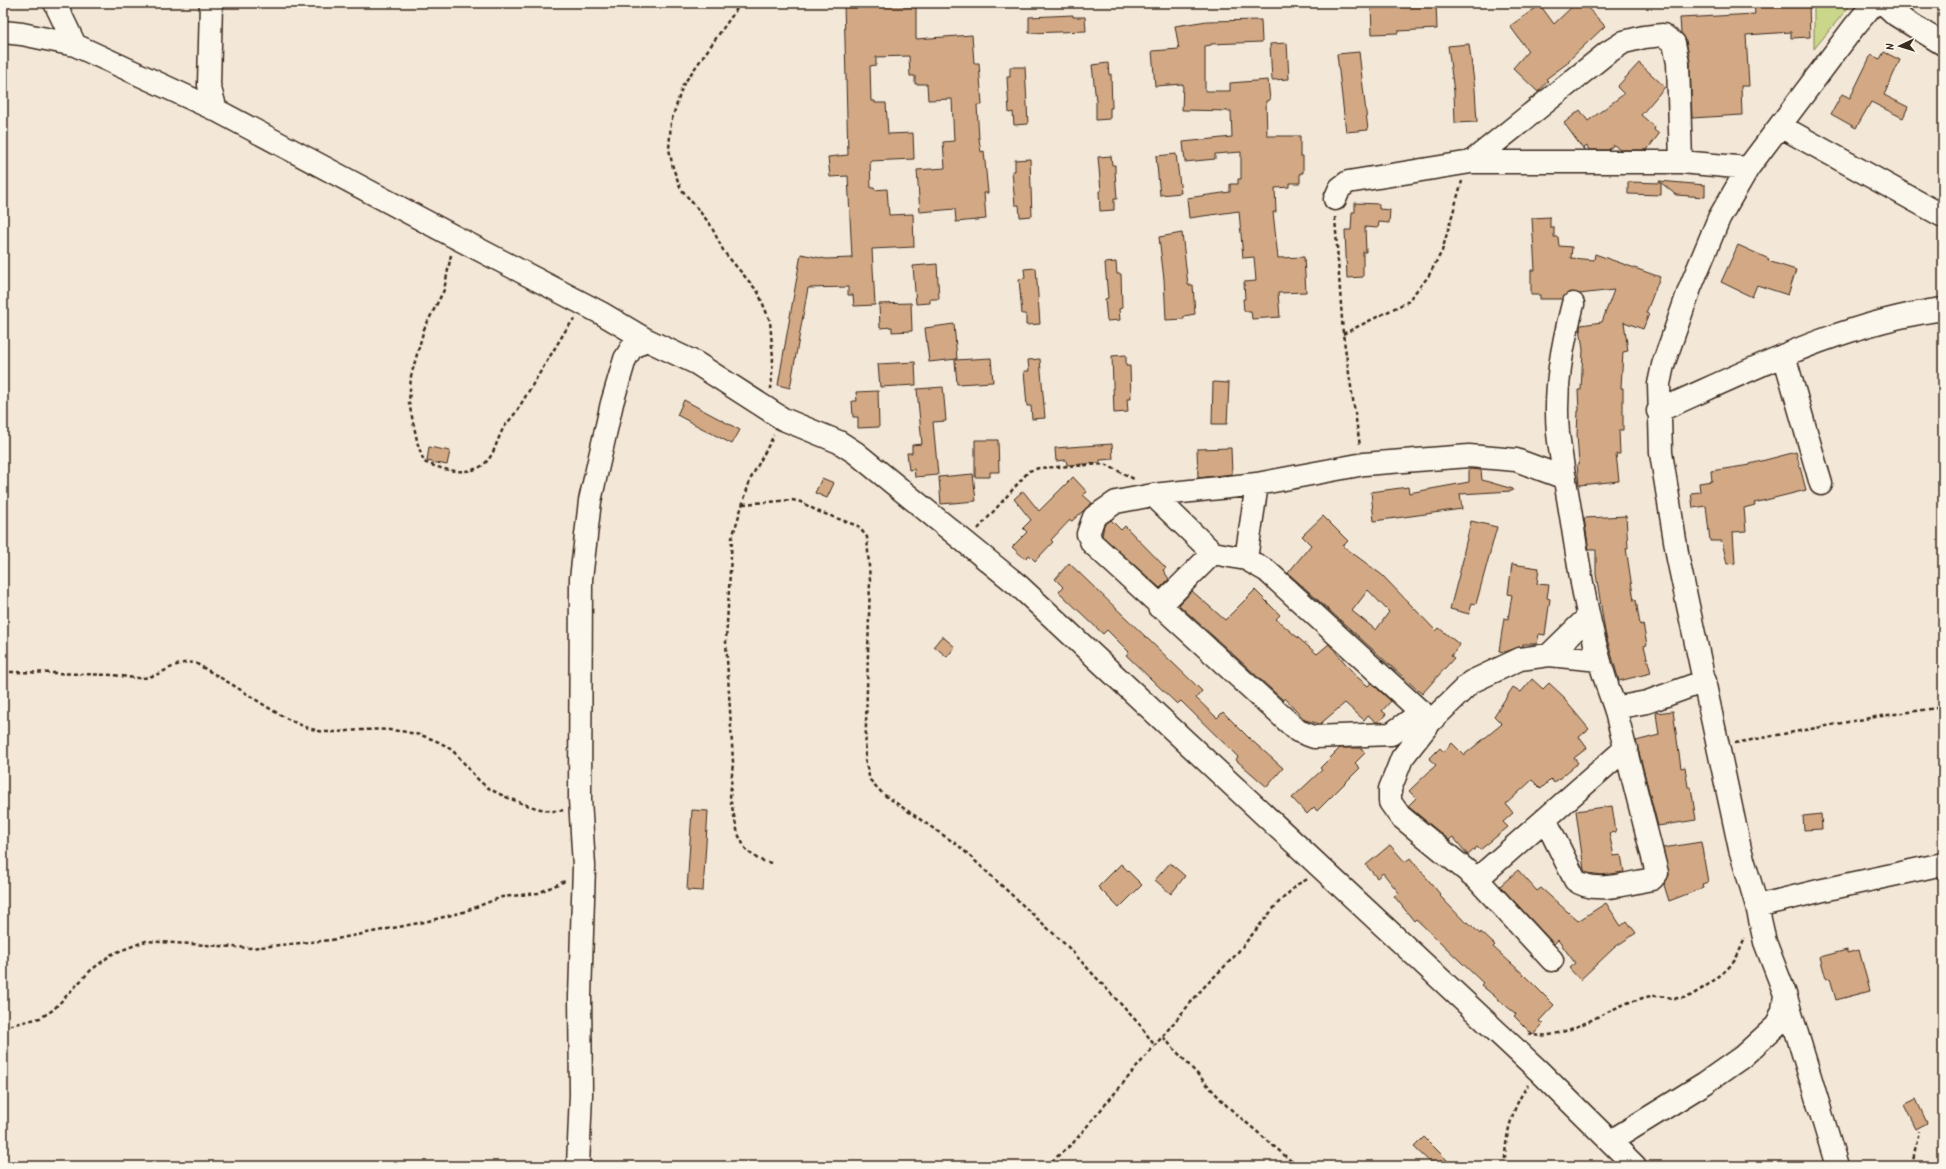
<svg xmlns="http://www.w3.org/2000/svg" width="1946" height="1169" viewBox="0 0 1946 1169" font-family="Kalam,sans-serif">
<rect width="100%" height="100%" fill="#f3e7d7"/>
<filter id="ink" filterUnits="userSpaceOnUse"><feTurbulence type="fractalNoise" baseFrequency=".025" numOctaves="2"/><feDisplacementMap in="SourceGraphic" scale="8" xChannelSelector="R" yChannelSelector="G"/><feConvolveMatrix kernelMatrix="1 2 1 2 8 2 1 2 1" color-interpolation-filters="sRGB"/></filter>
<g filter="url(#ink)">
<path fill="#cad68a" stroke="#828054" d="M1814,3H1852L1814,49Z"/>
<path fill="#d2a984" stroke="#3b2a1e" fill-rule="evenodd" d="M844,3H911V7H916V39L972,35L974,63H979L982,105H977L979,139L981,152L984,151L988,193H984L986,219L956,222L955,209L920,212L917,170L945,168L943,142L954,141L952,99L928,100L927,84H915V76H910L909,56L876,57V65L870,66L871,101H875V103H886L888,134L913,133L914,159L870,161L871,188H874L875,190L887,189L889,215L913,214L914,247L872,249L875,305L854,306L853,295H848V287L808,288L790,388L778,385L801,254L826,259L852,258L848,176L830,177L828,157L848,155Z
M1371,3H1436L1437,29L1398,31V33L1372,34Z
M1576,3H1583L1605,26L1568,61L1569,62L1546,79L1548,81L1538,92L1513,68L1528,51L1510,26L1540,5L1554,24Z
M1754,3H1809L1810,37L1791,38V32L1746,35L1749,86H1741L1742,115L1692,118L1690,61L1686,41L1681,33L1680,18L1755,14Z
M1073,15V17H1085L1086,31L1029,33V17Z
M1261,20L1262,42L1211,44V45L1205,46V91H1230V83L1268,80L1270,100L1266,101L1267,136H1300V156H1303V173H1300V183H1289V187L1275,188L1276,212H1273L1278,258L1304,257L1306,292L1278,293L1280,317L1252,319L1251,311H1244L1243,299H1245L1244,282L1256,281L1254,257L1243,258L1239,211L1189,218L1187,198L1230,192V184H1238V179H1241V152L1215,154V159L1185,162L1183,142L1232,137L1231,111L1182,110L1183,84L1155,86L1152,51L1179,49L1175,26L1207,21Z
M1287,43L1289,79L1272,80L1270,44Z
M1469,44L1475,89L1477,122L1455,123L1454,92L1448,46Z
M1359,52L1368,130L1346,132L1337,54Z
M1884,52L1900,60L1884,95L1908,107L1903,118L1871,102L1856,128L1831,114L1842,94L1850,98L1871,55L1880,59Z
M1108,63L1109,75L1111,74L1112,108H1110V119L1096,120V101L1092,65Z
M1639,63L1665,87L1641,115L1655,127L1654,130L1659,134L1647,150H1620L1614,145L1608,150H1589L1587,146L1583,149L1564,123L1580,110L1588,121L1624,94L1617,87Z
M1010,67H1025L1028,124L1014,125L1013,112L1009,113L1007,77H1010Z
M1176,154L1181,193L1160,195L1156,156Z
M1111,156L1112,165H1115V171L1117,199H1114V210L1100,211L1099,191H1101L1098,157Z
M1030,159L1032,216L1020,217L1019,205H1015L1012,171H1015V160Z
M1659,181L1705,185V197L1676,195Z
M1628,182L1661,183V195L1628,194Z
M1355,203L1379,204V209L1390,210L1389,223L1379,222L1378,228L1365,227L1366,252H1363V277L1347,278L1345,230H1351L1352,212H1355Z
M1550,217V227H1554V237H1558L1559,246L1572,247L1571,258L1594,260L1595,254L1660,277L1646,313L1649,314L1643,329L1624,322L1628,351L1623,352L1621,388H1623V430H1619L1620,454H1616L1619,481L1579,485L1577,464H1579L1577,435L1578,411H1579L1578,390H1581L1583,350L1580,327L1581,325L1602,322L1614,290L1579,294L1570,292L1562,299H1540V295H1531V270H1535L1532,218Z
M1182,233L1188,285H1193L1195,314L1184,316V319L1166,320L1164,279L1159,237Z
M1738,245L1769,259L1768,261L1796,270L1788,295L1757,285L1752,297L1721,282Z
M1116,262L1117,274H1121L1122,308L1119,309L1120,320L1107,321L1105,299L1108,298L1105,263Z
M937,264L939,299H930V303L916,304L913,266Z
M1036,268L1040,324L1026,325V314H1022L1019,279L1025,278L1024,269Z
M911,303L912,331L892,332V327L880,328L879,304Z
M954,324L957,359L929,362L925,328Z
M1126,355V366H1130L1131,399H1127L1128,412L1114,413L1112,356Z
M991,358L993,382L957,384L955,360Z
M1040,359L1045,418L1032,419L1031,406H1027L1024,371H1029L1028,360Z
M915,362L916,385L880,387L878,364Z
M1213,382L1229,383L1227,424H1212Z
M943,387L946,421L933,422L938,475L915,477L914,469L909,470L907,453H912V445L922,444L917,389Z
M878,391L879,427L858,428V417H853L852,401H857L856,392Z
M684,400L740,430L732,444L677,415Z
M975,440H998L999,472H990V477H975Z
M1112,444L1113,459L1100,460V463L1067,465L1066,460L1056,461L1055,448Z
M429,447L450,451L447,465L427,461Z
M1231,448L1232,474L1198,478L1197,449Z
M1796,452L1806,490L1754,503L1755,505L1744,508L1746,531L1733,532L1735,563L1727,564L1722,541H1710L1706,506L1693,508L1691,493L1700,492L1699,483L1712,481L1711,471L1750,465V464Z
M1469,469L1481,470L1482,480L1513,489L1512,491L1460,494L1462,509L1374,521L1371,492L1408,487L1409,493L1469,482Z
M973,474L976,501L941,504L939,477Z
M1073,477L1087,492L1083,495L1092,503L1072,521L1070,520L1051,540L1053,542L1035,561L1029,555L1025,559L1012,547L1027,532L1023,528L1031,520L1014,499L1023,491L1039,511Z
M822,478L834,483L827,498L815,493Z
M1323,516L1348,541L1343,546L1382,575L1436,631L1439,628L1460,645L1451,656L1454,658L1422,694L1288,573L1311,545L1302,536ZM1368,590L1389,612L1376,630L1352,611Z
M1626,516L1628,548H1626L1634,601L1636,600L1640,625L1643,624L1647,645L1644,646L1651,673L1619,681L1605,632L1596,574V550H1589L1584,518Z
M1111,520L1121,530L1125,526L1166,568L1163,570L1169,579L1160,588L1102,536L1104,525Z
M1471,521L1497,527L1476,604L1472,603L1469,614L1450,609L1464,556L1463,555Z
M1069,563L1202,691L1196,698L1217,718L1223,712L1249,738L1283,768L1267,787L1236,760L1238,757L1181,701L1177,704L1126,655L1129,652L1107,630L1103,634L1059,592L1063,587L1055,579Z
M1512,564L1539,568L1537,584L1549,585L1547,598L1550,599L1545,635L1539,634L1537,644H1523V646L1505,652L1499,651L1504,618L1508,619L1512,595L1508,594Z
M1255,590L1280,615L1276,619L1317,654L1329,644L1356,676L1368,686L1371,683L1391,701L1382,711L1386,714L1379,722H1376L1368,715L1364,720L1345,703L1320,724L1305,720L1285,698L1283,700L1179,605L1192,591L1225,620Z
M942,636L955,647L947,657L934,646Z
M1532,679L1543,689L1549,683L1565,698L1564,699L1589,729L1579,737L1587,748L1574,758L1578,763L1554,783L1551,779L1541,789L1532,780L1506,804L1513,813L1503,822L1508,827L1480,850L1477,847L1468,855L1453,837L1449,840L1409,807L1408,806L1416,798L1409,791L1436,765L1429,759L1440,748L1444,752L1452,743L1464,755L1502,724L1494,716L1513,687L1521,692Z
M1673,711L1681,768L1685,767L1688,787H1691L1696,820L1658,826L1636,741L1659,735L1656,713Z
M1340,748H1361L1365,753L1355,763L1360,768L1317,811L1314,807L1307,814L1292,798L1322,770L1320,768Z
M1612,806L1616,832L1609,833L1614,856L1621,855L1624,872L1602,875L1588,873L1584,870L1576,811Z
M692,810L708,811L703,891L687,890Z
M1821,814L1822,829L1804,830L1803,816Z
M1701,842L1708,882L1702,884L1703,888L1669,901L1664,885L1669,875L1663,848Z
M1390,845L1405,862L1410,858L1440,894L1439,895L1466,923L1468,922L1480,934L1481,932L1495,945L1493,947L1522,973L1554,1005L1539,1021L1543,1024L1533,1035L1514,1016L1516,1014L1481,985L1483,983L1416,919L1414,921L1394,896L1399,893L1383,873L1377,878L1366,865Z
M1170,863L1185,876L1171,894L1155,880Z
M1121,864L1142,885L1119,908L1098,887Z
M1518,870L1537,891L1541,888L1578,921L1606,903L1621,926L1627,921L1636,933L1615,947L1580,980L1569,968L1575,963L1558,940L1554,944L1500,886Z
M1847,950V953L1859,950L1870,991L1836,1000L1830,978L1826,979L1820,957Z
M1916,1099L1927,1123L1916,1129L1904,1105Z
M1424,1137L1453,1166H1434L1414,1147Z"/>
<g fill="none" stroke-linecap="round" stroke-linejoin="round">
<g stroke="#3b2a1e" stroke-width="25">
<path id="minor" d="M55,3L75,45
M211,3L209,85L216,110
M1883,3L1896,15L1943,44
M3,32L22,34L75,45L216,110L453,236L601,313L645,339L696,363L783,419L839,442L856,453L1019,586L1539,1071L1635,1166
M1780,126L1943,216
M1471,162L1607,53L1624,42L1644,37L1663,35L1674,43L1678,63L1681,162
M1335,199L1340,188L1348,182L1471,162H1681L1748,168
M1573,304C1562,346 1554,389 1558,433C1562,467 1569,501 1574,535C1583,594 1594,652 1615,708L1647,702L1705,681
M1784,355L1821,484
M1658,411C1751,370 1841,323 1943,309
M1153,495L1213,553L1246,559L1267,571L1431,721
M1246,559L1257,484
M1159,607L1213,553
M1549,655L1588,617
M1422,712L1391,734L1314,737L1298,731L1092,543L1088,534L1094,517L1116,502L1153,495L1257,484L1364,464L1469,456L1516,460L1565,478
M1545,819L1575,880C1594,895 1629,883 1652,879L1657,873L1615,708
M1477,879L1626,748
M1757,906L1823,890L1943,864
M1552,960L1477,879L1400,816L1390,802V789L1402,758L1431,721L1471,682L1520,659L1549,655L1599,660
M1611,1141L1705,1083L1742,1057L1777,1025L1783,1010L1785,995
M578,1166L581,1094L580,997L584,866L580,799L581,579L590,501L612,403L625,359L631,349L645,339
M1837,1166L1785,994L1765,942L1757,906L1740,849L1678,559L1661,453L1659,384L1663,365L1690,288L1719,218L1748,168L1854,27L1874,3"/>
</g>
<path stroke="#3b2a1e" stroke-width="2.5" stroke-dasharray="4 3" stroke-linecap="butt" d="M741,3L683,85L671,122L669,149L673,168L681,189L710,224L724,252L758,292L770,321L773,358L771,389
M1335,217L1343,334L1360,446
M451,255L444,290L424,329L411,376L409,403L418,445L424,462C441,469 463,476 480,467C494,459 496,441 503,429C507,422 514,416 518,409C534,382 551,355 567,328L575,319
M1343,334L1407,302L1428,277L1442,251L1462,181
M743,504L792,500L801,502L817,511L858,526L867,537L870,581L865,760L870,780L883,794L959,846L1068,947L1140,1025L1155,1046
M978,529L1029,471L1039,468L1105,464L1134,479
M3,672C40,672 76,674 113,675C125,676 138,680 149,677C166,673 176,660 195,663C209,671 223,679 236,687C262,703 289,724 319,731C335,734 349,730 364,730C390,728 423,732 446,746C462,756 471,776 487,787C500,796 548,816 563,810
M1735,743L1875,717L1943,707
M771,863L759,860L746,850L738,834L730,798L733,762L726,641L732,538L750,480L774,435
M3,1027L40,1018L53,1010L90,971L112,954L146,941L250,948L331,940L424,922L463,912L502,897L538,893L565,881
M1528,1034C1559,1043 1602,1012 1630,1002C1638,1000 1646,996 1654,996C1665,996 1680,1001 1690,996C1704,988 1726,973 1735,960C1739,953 1742,945 1745,938
M1163,1037L1227,1106L1297,1166
M1046,1166L1073,1143L1203,988L1233,958L1278,903L1298,884L1308,879
M1505,1166C1504,1139 1512,1107 1528,1085
M1912,1166L1919,1131"/>
<use href="#minor" stroke="#fbf7ec" stroke-width="22"/>
</g>
</g>
<rect width="1946" height="1169" fill="none" stroke="#fbf7ec" stroke-width="16"/>
<rect x="8" y="8" width="1930" height="1153" fill="none" stroke="#3b2a1e" stroke-width="1.5" filter="url(#ink)"/>
<g transform="translate(1900 46) rotate(266)" stroke="#fbf7ec" stroke-width="3" paint-order="stroke">
<path d="M0-3L7 15L0 10L-7 15Z" fill="#3b2a1e"/>
<text y="-6" font-size="11" font-weight="bold" text-anchor="middle" fill="#3b2a1e">N</text>
</g>
</svg>
